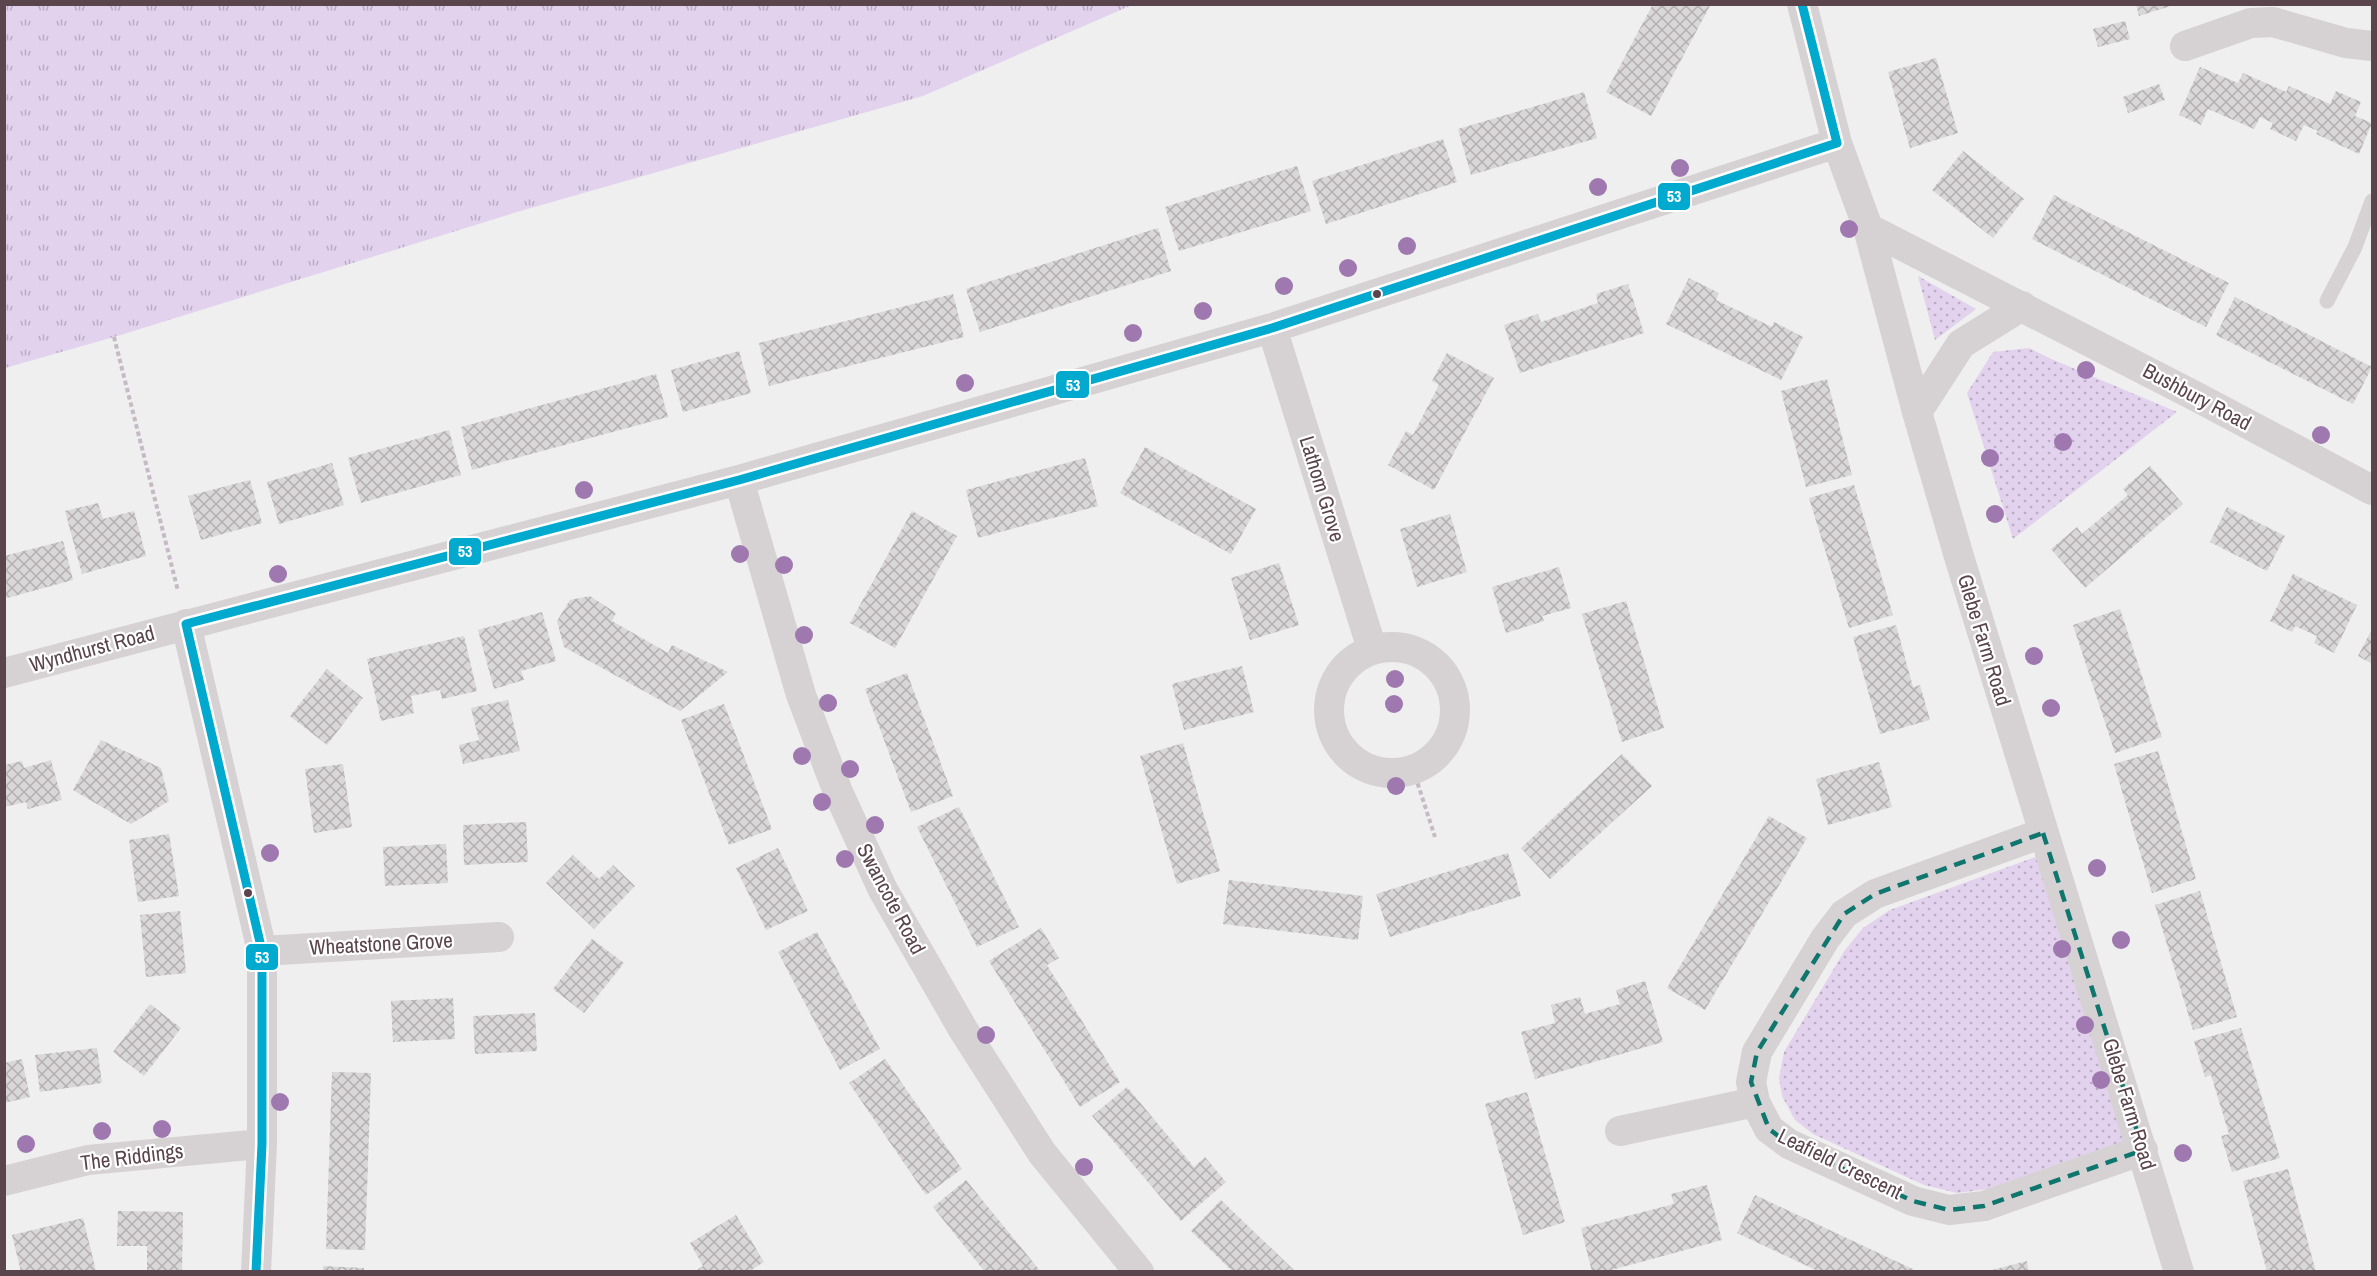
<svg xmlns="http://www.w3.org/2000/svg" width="2377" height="1276" viewBox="0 0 2377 1276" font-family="'Archivo Narrow',sans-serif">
<defs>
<pattern id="grass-dots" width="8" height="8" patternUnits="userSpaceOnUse" patternTransform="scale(1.5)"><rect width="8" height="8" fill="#e2d2ee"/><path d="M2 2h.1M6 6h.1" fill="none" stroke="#baacc3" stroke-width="1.8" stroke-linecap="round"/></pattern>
<pattern id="park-tufts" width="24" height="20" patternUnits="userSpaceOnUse" patternTransform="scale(1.5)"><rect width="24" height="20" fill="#e2d2ee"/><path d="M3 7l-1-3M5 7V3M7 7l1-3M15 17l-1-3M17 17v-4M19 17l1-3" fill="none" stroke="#baacc3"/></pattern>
<pattern id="building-cross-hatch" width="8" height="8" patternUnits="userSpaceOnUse" patternTransform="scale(1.5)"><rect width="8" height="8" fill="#dad7d8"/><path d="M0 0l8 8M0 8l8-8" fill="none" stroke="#b4b0b1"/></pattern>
</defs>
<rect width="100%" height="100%" fill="#eeefee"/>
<path fill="url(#grass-dots)" d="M1918,276L1976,309L1935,340Z
M2029,348L2049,358L2177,412L2013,539L1967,393L1993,352Z
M2041,855L2131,1139L1988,1189L1957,1193L1924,1185L1813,1134L1795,1120L1782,1096L1779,1078L1784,1052L1845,950L1863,928L1890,910Z"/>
<path fill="url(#park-tufts)" d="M5,4H1132V5L923,96L517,212L114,337L5,368Z"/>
<path fill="url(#building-cross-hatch)" d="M1653,4H1711L1651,116L1606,92Z
M2136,4H2174V5L2139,16Z
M2125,21L2130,39L2098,47L2093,29Z
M1936,58L1958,133L1910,148L1888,72Z
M2200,67L2238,83L2243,73L2286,92L2289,86L2330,104L2336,91L2361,102L2355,116L2372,123L2359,154L2316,134L2318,131L2304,125L2296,141L2270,129L2273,123L2260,117L2254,129L2208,109L2201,125L2179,115Z
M2159,84L2165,100L2128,113L2123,97Z
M1584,92L1597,138L1471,175L1458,129Z
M1443,139L1457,182L1326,224L1312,181Z
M1963,151L2024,199L1993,238L1932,190Z
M1297,166L1311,211L1179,251L1165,207Z
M2054,195L2229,283L2206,327L2032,239Z
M1158,228L1171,271L980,332L966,289Z
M1689,278L1719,293L1716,300L1772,327L1774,322L1803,337L1781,380L1666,324Z
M1628,284L1644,333L1520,373L1504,325L1538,314L1541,322L1598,303L1596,294Z
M953,294L964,337L769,386L759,343Z
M2235,297L2372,367L2353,404L2216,335Z
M739,351L751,393L683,412L671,370Z
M1447,353L1494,378L1434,490L1388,465L1406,431L1413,435L1439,385L1432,381Z
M656,374L668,417L472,470L461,427Z
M1827,379L1852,475L1806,487L1781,391Z
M449,430L461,475L361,503L348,458Z
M1145,447L1256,509L1231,554L1120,493Z
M1085,458L1098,506L978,538L966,490Z
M332,463L344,505L279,524L267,482Z
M2150,466L2183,504L2085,588L2051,549L2077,527L2082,534L2128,495L2123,489Z
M250,480L262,523L201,540L188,496Z
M1854,485L1893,615L1849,628L1809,498Z
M98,503L103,519L134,511L146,556L82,574L65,511Z
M2227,507L2285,536L2267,571L2210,542Z
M912,511L957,536L895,648L850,623Z
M1450,514L1467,572L1417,587L1400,529Z
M63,541L73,580L7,598L4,589V556Z
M1279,563L1299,625L1250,640L1231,578Z
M1559,567L1571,608L1542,616L1544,621L1506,633L1492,587Z
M2293,574L2357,605L2334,653L2314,643L2317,636L2295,626L2292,632L2270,621Z
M590,596L616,613L612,621L668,653L672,645L728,672L680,711L564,647L557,621L570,600Z
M1626,601L1664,728L1622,742L1582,614Z
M2120,609L2162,737L2115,753L2073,625Z
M542,612L556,661L521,671L524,680L494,689L478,630Z
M1896,625L1913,687L1920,685L1930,720L1880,734L1853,637Z
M2372,629V664L2358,656Z
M464,636L477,691L442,699L440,690L411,696L414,713L381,721L367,659Z
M1242,666L1254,712L1184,730L1172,684Z
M327,669L363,698L327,745L290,716Z
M907,673L953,796L911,812L865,689Z
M508,700L520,751L463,764L459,745L479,740L471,708Z
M724,704L772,829L729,845L681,720Z
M101,740L161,768L169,801L131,824L73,790Z
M1183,743L1220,871L1177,884L1140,756Z
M2158,751L2196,879L2152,893L2114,764Z
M1622,754L1652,786L1550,879L1521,848Z
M51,760L62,800L28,809L26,802L4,807V765L22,761L24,768Z
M1879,762L1892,807L1828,825L1816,779Z
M343,764L352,827L314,833L305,769Z
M959,807L1019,927L977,947L917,827Z
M1769,816L1807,838L1705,1010L1667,988Z
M526,822L528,862L464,865L463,825Z
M169,834L179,896L138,902L129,840Z
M446,844L448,883L385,886L383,847Z
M778,848L808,911L766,930L736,868Z
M1508,853L1521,896L1390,937L1376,894Z
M573,855L599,879L613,865L635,886L594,929L546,883Z
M1229,880L1363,896L1358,940L1223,924Z
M2200,891L2237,1017L2193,1030L2155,905Z
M180,911L186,973L146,977L140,915Z
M1041,928L1059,958L1047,965L1120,1082L1080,1107L989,961Z
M817,932L880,1049L840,1070L778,952Z
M592,939L624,963L584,1013L553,989Z
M1645,981L1663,1042L1535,1079L1521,1032L1555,1023L1551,1005L1580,997L1585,1014L1620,1004L1616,990Z
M453,998L455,1039L393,1042L391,1001Z
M150,1004L181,1028L144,1076L113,1052Z
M535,1013L537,1051L475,1054L473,1016Z
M2241,1028L2280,1158L2232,1172L2221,1136L2229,1134L2211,1075L2205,1077L2194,1041Z
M97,1048L102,1083L40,1092L35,1055Z
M22,1059L30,1097L4,1103V1063Z
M885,1059L962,1169L926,1195L849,1083Z
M332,1072L371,1073L365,1250L326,1249Z
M1127,1087L1194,1167L1205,1157L1226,1182L1181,1221L1092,1116Z
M1527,1092L1565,1222L1523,1235L1485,1104Z
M2288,1169L2316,1272H2267L2243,1181Z
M966,1180L1041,1272H985L933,1207Z
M1707,1185L1722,1240L1604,1272H1592L1581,1228L1674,1204L1671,1194Z
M1755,1195L1919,1272H1820L1737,1233Z
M1221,1200L1296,1272H1233L1191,1231Z
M118,1211L183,1212L182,1272H147V1246H117Z
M736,1215L764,1262L748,1272H694L703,1266L690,1243Z
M83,1218L96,1271L21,1272L12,1235Z
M2027,1261L2029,1272H1988V1271Z
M323,1266L364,1268V1272H323Z"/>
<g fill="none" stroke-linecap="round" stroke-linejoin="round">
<path stroke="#c5bac6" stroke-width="4" stroke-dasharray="4.5 3" stroke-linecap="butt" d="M114,337L178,591
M1413,769L1435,837"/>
<path stroke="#d6d1d3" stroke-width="15" d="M2327,301L2355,247L2372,201"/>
<path stroke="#d6d1d3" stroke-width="30" d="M1802,4L1837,143L1868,228L1917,412L1960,560L2179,1272
M2185,46L2251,23L2273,22L2346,43L2372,46
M1868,228L2195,396L2372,490
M1272,328L1372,649
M1917,412L1961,344L2022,306
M739,480L801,695L838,792L883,890L964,1031L1042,1153L1139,1272
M186,624L262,951V1144L256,1272
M1329 710a63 63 0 1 1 126 0a63 63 0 1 1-126 0Z
M4,673L739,480L1272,328L1837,143
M2043,833L1875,894L1844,914L1825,939L1757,1052L1751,1082L1755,1102L1769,1129L1789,1144L1913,1201L1949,1210L1984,1206L2143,1150
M262,951L499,937
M1620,1131L1755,1102
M4,1181L88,1160L262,1144"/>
<g stroke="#fff" stroke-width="14">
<path id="bus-1" d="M256,1272L262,1144V951L186,624L739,480L1272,328L1837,143L1802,4"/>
</g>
<use href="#bus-1" stroke="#00a9ce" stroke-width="9"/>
</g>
<g fill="#9e78af">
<circle cx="1680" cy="168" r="9"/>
<circle cx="1598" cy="187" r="9"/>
<circle cx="1849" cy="229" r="9"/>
<circle cx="1407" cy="246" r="9"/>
<circle cx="1348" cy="268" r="9"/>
<circle cx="1284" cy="286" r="9"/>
<circle cx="1203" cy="311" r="9"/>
<circle cx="1133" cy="333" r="9"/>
<circle cx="2086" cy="370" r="9"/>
<circle cx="965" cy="383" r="9"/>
<circle cx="2321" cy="435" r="9"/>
<circle cx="2063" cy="442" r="9"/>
<circle cx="1990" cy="458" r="9"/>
<circle cx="584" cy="490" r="9"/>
<circle cx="1995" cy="514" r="9"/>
<circle cx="740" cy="554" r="9"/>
<circle cx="784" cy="565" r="9"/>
<circle cx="278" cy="574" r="9"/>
<circle cx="804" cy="635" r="9"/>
<circle cx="2034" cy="656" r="9"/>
<circle cx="1395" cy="679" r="9"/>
<circle cx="828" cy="703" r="9"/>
<circle cx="1394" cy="704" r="9"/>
<circle cx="2051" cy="708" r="9"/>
<circle cx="802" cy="756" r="9"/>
<circle cx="850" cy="769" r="9"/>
<circle cx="1396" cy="786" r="9"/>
<circle cx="822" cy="802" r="9"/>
<circle cx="875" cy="825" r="9"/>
<circle cx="270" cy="853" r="9"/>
<circle cx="845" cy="859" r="9"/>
<circle cx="2097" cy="868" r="9"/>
<circle cx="2121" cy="940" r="9"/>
<circle cx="2062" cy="949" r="9"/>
<circle cx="2085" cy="1025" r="9"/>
<circle cx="986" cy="1035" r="9"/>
<circle cx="2101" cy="1080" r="9"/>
<circle cx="280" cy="1102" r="9"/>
<circle cx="162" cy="1129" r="9"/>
<circle cx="102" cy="1131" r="9"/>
<circle cx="26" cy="1144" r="9"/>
<circle cx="2183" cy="1153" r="9"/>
<circle cx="1084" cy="1167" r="9"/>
</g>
<path fill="none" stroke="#0f766e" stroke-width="4.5" stroke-dasharray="12 8" stroke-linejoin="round" d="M2043,833L2143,1150L1984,1206L1949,1210L1913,1201L1789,1144L1769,1129L1751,1082L1757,1052L1844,914L1875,894Z"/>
<g fill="#5a454c" stroke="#fff" stroke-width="2">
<circle cx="1377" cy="294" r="5"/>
<circle cx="248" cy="893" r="5"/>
</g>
<g text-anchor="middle" stroke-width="4.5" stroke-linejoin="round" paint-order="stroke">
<g font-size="21" fill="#5a454c" stroke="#fff">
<text transform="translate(2197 397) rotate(28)" y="7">Bushbury Road</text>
<text transform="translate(1322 489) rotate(73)" y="7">Lathom Grove</text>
<text transform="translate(1984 640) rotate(73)" y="7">Glebe Farm Road</text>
<text transform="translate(92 649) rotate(-15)" y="7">Wyndhurst Road</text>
<text transform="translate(891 899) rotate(62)" y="7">Swancote Road</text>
<text transform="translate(381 944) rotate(-3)" y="7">Wheatstone Grove</text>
<text transform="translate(2129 1104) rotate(73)" y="7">Glebe Farm Road</text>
<text transform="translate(132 1157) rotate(-7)" y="7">The Riddings</text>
<text transform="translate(1840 1164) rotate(26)" y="7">Leafield Crescent</text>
</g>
</g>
<g stroke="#fff" stroke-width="2">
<rect x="1657" y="182" width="34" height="29" rx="6" fill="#00a9ce"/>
<rect x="1055" y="370" width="35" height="29" rx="6" fill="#00a9ce"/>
<rect x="448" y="537" width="34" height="29" rx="6" fill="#00a9ce"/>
<rect x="245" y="943" width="34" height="28" rx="6" fill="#00a9ce"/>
</g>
<g font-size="16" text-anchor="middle" font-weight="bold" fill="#fff">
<text x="1674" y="202">53</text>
<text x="1073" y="391">53</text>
<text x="465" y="557">53</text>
<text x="262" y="963">53</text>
</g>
<rect width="2377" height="1276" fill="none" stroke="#5a454c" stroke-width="12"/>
</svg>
